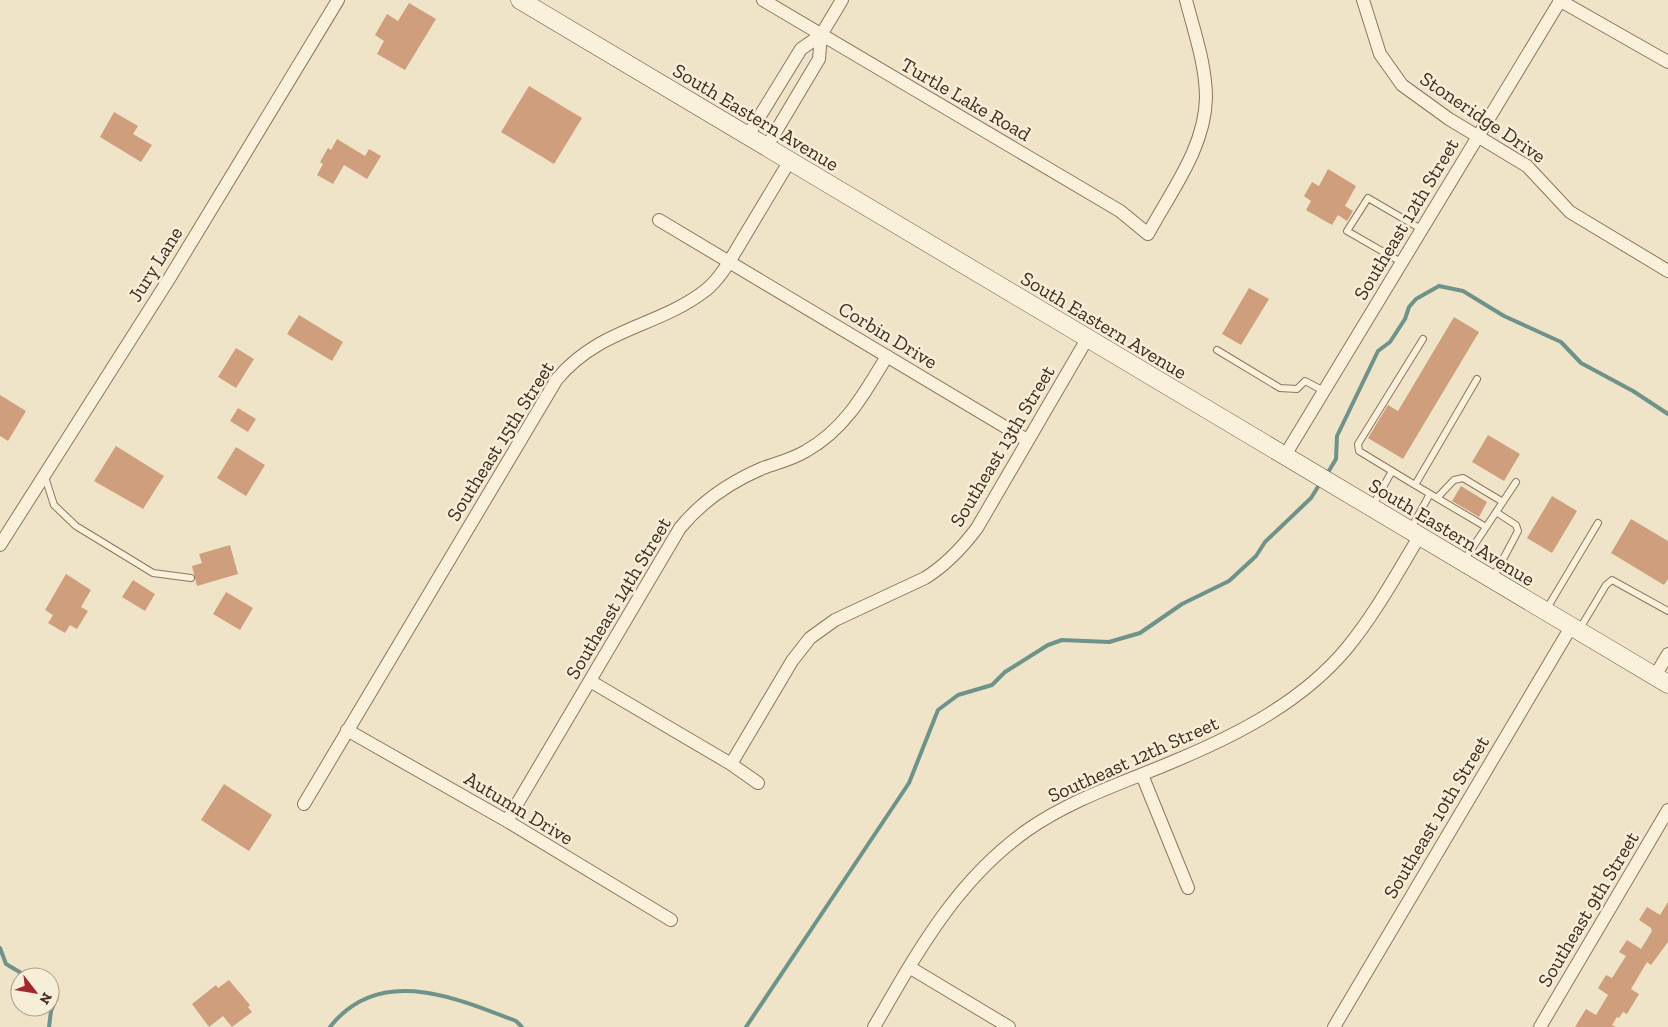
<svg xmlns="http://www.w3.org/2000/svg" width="1668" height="1027" viewBox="0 0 1668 1027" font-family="'Zilla Slab',serif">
<rect width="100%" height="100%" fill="#f0e4c8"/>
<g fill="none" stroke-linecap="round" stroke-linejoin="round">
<path stroke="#6f938a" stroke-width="4" d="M1327,474L1336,459L1337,436L1378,351L1390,342L1405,319L1409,307L1416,299L1439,286L1463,291L1504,316L1561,342L1581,363L1633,391L1668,414
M0,948L6,964L28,977
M49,1027L51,1011L57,997L50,988
M330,1027C379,964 456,998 516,1021L522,1027
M746,1027L909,783L938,710L958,695L992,685L1005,672L1048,645L1062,640L1109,642L1140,633L1182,604L1229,581L1256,556L1265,542L1311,498L1321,482"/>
</g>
<path fill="#cf9f7d" d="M409,3L436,19L405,70L377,54L384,41L375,35L387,14L398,21Z
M529,86L582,118L554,164L501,132Z
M114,112L138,126L133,134L152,145L141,162L100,137Z
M337,139L365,156L369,149L381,156L367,179L344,165L333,184L317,175L323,164L320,162L328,148L331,150Z
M1328,169L1356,186L1345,206L1353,211L1347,221L1338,215L1332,225L1306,210L1311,201L1304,196L1312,182L1319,186Z
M1249,288L1269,299L1241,345L1222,334Z
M299,315L343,342L332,361L287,334Z
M1454,317L1479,332L1403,459L1368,438L1388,405L1398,411Z
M236,348L254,359L236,388L218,377Z
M0,395L26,411L8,441L0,436Z
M238,408L256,419L248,432L230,421Z
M1488,435L1520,454L1504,481L1472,462Z
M116,446L164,476L143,509L94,481Z
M236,447L265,465L246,496L217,478Z
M1461,486L1487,502L1479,517L1452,501Z
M1552,496L1577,511L1552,553L1527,538Z
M1631,519L1668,541V579L1664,585L1611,553Z
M230,545L238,574L197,586L192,566L202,563L199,554Z
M66,574L91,590L81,607L88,611L77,629L70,625L65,633L48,623L53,615L45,610Z
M133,580L155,594L145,611L122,597Z
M226,592L253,608L240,630L213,614Z
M224,784L272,815L249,851L201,820Z
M1668,902V942L1651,965L1647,962L1631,989L1639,994L1627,1014L1623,1012L1619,1018L1617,1017L1612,1025L1616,1027H1575L1586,1009L1596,1015L1608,995L1598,988L1606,975L1612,978L1626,956L1619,952L1627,940L1641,949L1652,931L1651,928L1639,920L1647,907L1660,915Z
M229,980L250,1005L248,1007L252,1012L232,1027L223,1016L209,1027L192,1004L216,985L218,988Z"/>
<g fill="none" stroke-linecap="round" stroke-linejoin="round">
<g stroke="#8d765c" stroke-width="8">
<path id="service" d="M1401,262L1347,231L1368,198L1421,229
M1423,339L1358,444L1359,451L1415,485L1477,379
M1217,350L1280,388L1297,389L1305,381L1324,391
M45,477L54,505L76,526L153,573L191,578
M1415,485L1486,527
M1437,498L1454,480L1463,478L1503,502
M1372,507L1392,471
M1410,530L1430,494
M1463,562L1516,482
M1493,578L1518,531L1516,525L1496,512
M1546,610L1598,523
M1579,630L1606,585L1612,580L1668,611"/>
</g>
<g stroke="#8d765c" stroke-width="14">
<path id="minor" d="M763,0L1120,211L1148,234C1171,191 1205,148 1206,98C1206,65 1194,31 1186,0
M1363,0L1380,54L1402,85L1449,119L1527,166L1570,212L1668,271
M1559,0L1668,62
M747,137L801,49L821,35
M766,148L819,59L821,35L842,0
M659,220L1027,440
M1284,457L1560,1
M0,545L169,279L338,0
M1655,676L1668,654
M590,681L731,764L758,783
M347,730L507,821L671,920
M731,764L792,661L810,638L835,620L925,578C946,565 962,548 977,528L1087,339
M1142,775L1188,888
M304,804L557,379C601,327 657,328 706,290C722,277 733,255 744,237C759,212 774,187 789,162
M507,821L680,528C703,500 730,482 763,468C777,463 793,459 806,451C845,429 864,394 887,356
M909,967L1009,1027
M874,1027C917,953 955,882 1026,831C1073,798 1126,782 1177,760C1239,734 1303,701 1347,648C1375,614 1396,575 1419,537
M1334,1027L1571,627
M1540,1027L1668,810"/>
</g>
<g stroke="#6f573f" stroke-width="19">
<path id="secondary" d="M520,0L1668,684"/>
</g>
<use href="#service" stroke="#faf1dc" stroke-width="6"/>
<use href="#minor" stroke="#faf1dc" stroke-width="12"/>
<use href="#secondary" stroke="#faf1dc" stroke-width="18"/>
</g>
<g text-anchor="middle" stroke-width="5" stroke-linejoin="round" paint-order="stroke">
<g font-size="20" fill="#3d2e20" stroke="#f7eed8">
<text transform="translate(966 99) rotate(30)" y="7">Turtle Lake Road</text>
<text transform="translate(756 117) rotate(31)" y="7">South Eastern Avenue</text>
<text transform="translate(1483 117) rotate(34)" y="7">Stoneridge Drive</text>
<text transform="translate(1406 219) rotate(-59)" y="7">Southeast 12th Street</text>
<text transform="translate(155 264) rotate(-58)" y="7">Jury Lane</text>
<text transform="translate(1104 325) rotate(31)" y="7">South Eastern Avenue</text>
<text transform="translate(888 335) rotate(31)" y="7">Corbin Drive</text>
<text transform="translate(500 441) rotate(-58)" y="7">Southeast 15th Street</text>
<text transform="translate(1002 446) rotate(-59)" y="7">Southeast 13th Street</text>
<text transform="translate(1452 532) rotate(31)" y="7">South Eastern Avenue</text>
<text transform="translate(618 598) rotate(-59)" y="7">Southeast 14th Street</text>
<text transform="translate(1133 759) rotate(-24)" y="7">Southeast 12th Street</text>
<text transform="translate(519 808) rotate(31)" y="7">Autumn Drive</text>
<text transform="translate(1436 817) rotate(-59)" y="7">Southeast 10th Street</text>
<text transform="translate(1588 909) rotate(-59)" y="7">Southeast 9th Street</text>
</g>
</g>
<g transform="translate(35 992) rotate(121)"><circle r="24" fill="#f7eed8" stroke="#ada18e"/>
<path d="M0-4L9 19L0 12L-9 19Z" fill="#9e2a2b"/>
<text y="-8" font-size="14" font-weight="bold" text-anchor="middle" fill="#3d2e20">N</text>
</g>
</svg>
